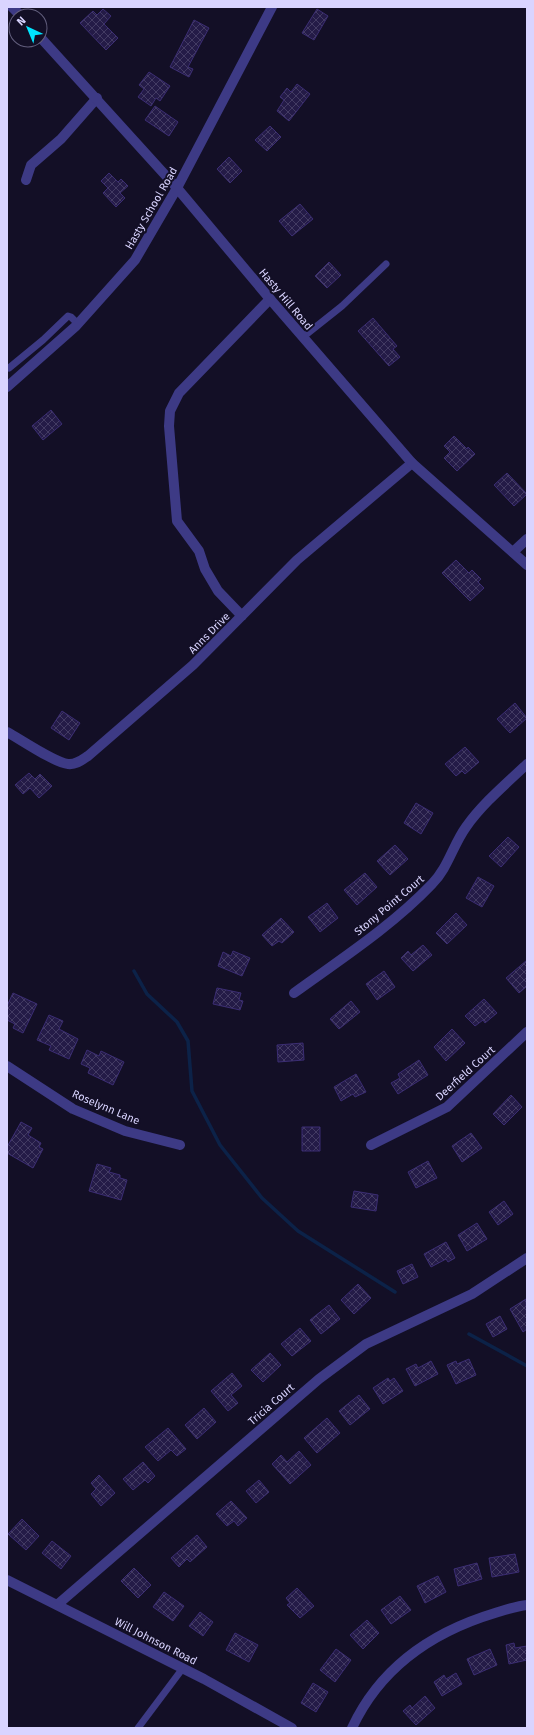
<svg xmlns="http://www.w3.org/2000/svg" width="534" height="1735" viewBox="0 0 534 1735" font-family="'Fira Sans',sans-serif">
<defs>
<pattern id="building-cross-hatch" width="8" height="8" patternUnits="userSpaceOnUse"><rect width="8" height="8" fill="#241b47"/><path d="M0 0l8 8M0 8l8-8" fill="none" stroke="#433b63"/></pattern>
</defs>
<rect width="100%" height="100%" fill="#130f26"/>
<g fill="none" stroke-linecap="round" stroke-linejoin="round">
<path stroke="#0c2248" stroke-width="3.5" d="M134,971L147,994L177,1022L188,1041L192,1091L220,1145L262,1198L298,1231L395,1292
M469,1334L527,1366"/>
</g>
<path fill="url(#building-cross-hatch)" stroke="#3b2d73" d="M103,9L111,16L104,24L118,38L106,50L80,23L93,11L97,15Z
M317,9L328,16L314,40L302,33Z
M194,20L209,28L188,67L193,69L189,77L170,67Z
M149,72L170,86L160,101L156,98L151,106L138,97L144,89L139,85Z
M297,84L310,94L289,121L277,111L284,100L280,97L287,88L291,92Z
M155,106L178,122L169,136L145,120Z
M270,126L281,137L267,151L255,140Z
M229,157L242,171L230,183L217,169Z
M109,173L118,182L121,179L128,186L120,193L125,198L116,207L103,193L108,188L101,181Z
M300,204L313,219L292,236L279,221Z
M329,262L341,275L327,288L315,276Z
M373,318L397,346L393,349L400,357L389,366L358,331Z
M51,410L62,424L43,440L32,426Z
M454,436L467,449L468,447L475,454L457,471L444,458L450,452L444,446Z
M507,473L527,494L514,506L494,485Z
M456,560L469,573L472,570L481,579L478,582L484,588L470,601L442,573Z
M515,703L527,718L510,733L497,719Z
M62,711L80,723L69,740L51,728Z
M465,747L479,762L465,774L462,771L456,776L445,764Z
M29,773L35,779L40,774L52,786L39,798L30,788L23,794L15,785Z
M416,803L433,813L421,834L404,823Z
M508,837L519,847L501,867L489,856Z
M395,845L408,859L390,875L377,861Z
M365,873L377,887L357,905L344,890Z
M478,877L494,886L482,907L466,898Z
M327,903L338,918L320,932L308,917Z
M456,913L467,925L447,944L436,933Z
M281,918L294,932L282,943L279,941L272,946L262,935Z
M423,945L432,955L413,971L401,958L408,951L411,955Z
M233,951L250,958L242,976L218,966L223,952L231,956Z
M527,960V986L519,993L506,978Z
M384,971L395,987L377,1000L366,984Z
M217,988L241,993L239,1000L243,1001L240,1010L213,1004Z
M13,993L37,1004L23,1033L13,1028L15,1024L7,1020V1006Z
M484,999L497,1013L485,1023L483,1020L475,1026L465,1016Z
M351,1001L360,1012L339,1029L330,1019Z
M49,1015L63,1021L59,1029L78,1039L69,1059L49,1050L51,1046L37,1040Z
M452,1029L465,1043L446,1061L434,1047Z
M303,1043L304,1060L278,1062L277,1045Z
M87,1050L99,1056L101,1051L124,1062L113,1085L88,1073L90,1068L81,1064Z
M419,1060L428,1075L398,1094L391,1083L400,1078L398,1074Z
M356,1074L366,1092L355,1097L353,1094L341,1101L334,1087Z
M511,1095L522,1107L504,1125L493,1114Z
M21,1122L32,1128L28,1135L41,1143L39,1147L43,1149L33,1168L7,1153V1147Z
M302,1127H320V1151H302Z
M471,1133L482,1148L462,1162L452,1146Z
M428,1161L437,1178L416,1188L408,1172Z
M97,1164L111,1168L109,1172L120,1175V1178L127,1180L121,1200L89,1191Z
M354,1191L378,1195L376,1211L351,1207Z
M504,1201L513,1214L498,1225L489,1212Z
M477,1223L487,1239L467,1251L458,1235Z
M446,1242L455,1258L448,1262L446,1259L431,1267L424,1254Z
M412,1264L418,1277L403,1284L397,1271Z
M358,1284L371,1298L354,1314L341,1300Z
M526,1299L527,1329L523,1332L510,1309Z
M329,1305L340,1319L321,1334L310,1320Z
M500,1316L507,1329L493,1337L486,1324Z
M300,1328L311,1341L292,1356L281,1344Z
M270,1353L281,1365L263,1382L251,1370Z
M469,1359L476,1375L456,1384L447,1365L456,1361L457,1364Z
M431,1361L438,1374L415,1386L406,1369L416,1364L418,1368Z
M232,1373L242,1386L231,1395L238,1403L228,1411L211,1391Z
M388,1378L390,1381L394,1378L403,1391L383,1404L373,1388Z
M359,1395L370,1409L350,1425L339,1411Z
M204,1408L216,1422L197,1439L185,1425Z
M327,1418L340,1433L317,1453L304,1438Z
M168,1428L186,1449L177,1456L171,1450L158,1461L145,1447Z
M299,1451L311,1465L290,1484L272,1464L281,1455L287,1462Z
M143,1462L155,1476L148,1483L145,1480L133,1490L123,1479Z
M99,1475L115,1493L101,1506L91,1494L96,1489L91,1483Z
M259,1480L269,1492L256,1503L246,1491Z
M231,1501L247,1518L238,1526L234,1521L227,1526L216,1514Z
M22,1519L39,1536L26,1550L8,1534Z
M197,1535L207,1547L190,1562L187,1559L179,1567L171,1558Z
M52,1541L71,1556L61,1569L42,1553Z
M515,1554L519,1572L492,1577L489,1558Z
M477,1563L482,1579L458,1586L454,1569Z
M134,1568L151,1585L138,1598L121,1581Z
M438,1576L446,1592L425,1603L417,1586Z
M297,1588L314,1606L300,1618L287,1605L290,1603L286,1598Z
M164,1592L184,1606L173,1621L153,1607Z
M400,1596L411,1610L391,1624L381,1610Z
M200,1612L213,1622L203,1636L189,1626Z
M367,1620L379,1633L363,1649L350,1635Z
M235,1633L258,1645L249,1662L226,1650Z
M514,1643L515,1648L527,1646V1660L509,1664L506,1645Z
M336,1649L351,1660L335,1682L320,1670Z
M490,1649L497,1665L474,1675L467,1659Z
M456,1673L462,1684L442,1696L434,1682L444,1675L446,1679Z
M313,1683L328,1692L316,1712L301,1703Z
M425,1696L435,1708L416,1725L403,1711L410,1705L412,1708Z"/>
<g fill="none" stroke-linecap="round" stroke-linejoin="round">
<path stroke="#3d3a85" stroke-width="7" d="M303,337L342,306L386,264
M9,368L43,340L68,316L71,317L78,324
M138,1728L183,1668"/>
<path stroke="#3d3a85" stroke-width="10" d="M26,180L31,165L61,139L97,98
M513,552L527,539
M242,616L218,591L205,569L199,551L177,521L169,426L170,411L179,393L270,299
M7,732C20,739 55,763 68,764C76,765 82,760 88,756L193,665L297,560L412,463
M294,993C341,959 392,926 432,884C448,868 453,845 466,827C483,803 506,784 527,764
M7,1066L73,1109L125,1131L180,1145
M371,1145L447,1107L527,1032
M7,1580L204,1679L292,1728
M57,1605L319,1379L366,1344L472,1294L527,1258
M352,1728C380,1668 432,1632 495,1613C505,1610 516,1606 527,1605"/>
<path stroke="#3d3a85" stroke-width="10" d="M12,7L21,16
M40,37L177,188L270,299L412,463L527,565
M7,387L76,326L135,260L177,188L272,7"/>
</g>
<g text-anchor="middle" stroke-width="4" stroke-linejoin="round" paint-order="stroke">
<g font-size="11" fill="#d9d4ff" stroke="#130f26">
<text transform="translate(151 208) rotate(-60)" y="4">Hasty School Road</text>
<text transform="translate(286 299) rotate(50)" y="4">Hasty Hill Road</text>
<text transform="translate(209 633) rotate(-45)" y="4">Anns Drive</text>
<text transform="translate(389 905) rotate(-40)" y="4">Stony Point Court</text>
<text transform="translate(465 1073) rotate(-42)" y="4">Deerfield Court</text>
<text transform="translate(106 1107) rotate(23)" y="4">Roselynn Lane</text>
<text transform="translate(271 1404) rotate(-41)" y="4">Tricia Court</text>
<text transform="translate(156 1641) rotate(27)" y="4">Will Johnson Road</text>
</g>
</g>
<rect width="534" height="1735" fill="none" stroke="#d9d4ff" stroke-width="16"/>
<g transform="translate(28 28) rotate(316)"><circle r="19" fill="#130f26" stroke="#625e7d"/>
<path d="M0-3L7 15L0 10L-7 15Z" fill="#00e5ff"/>
<text y="-6" font-size="11" font-weight="bold" text-anchor="middle" fill="#d9d4ff">N</text>
</g>
</svg>
